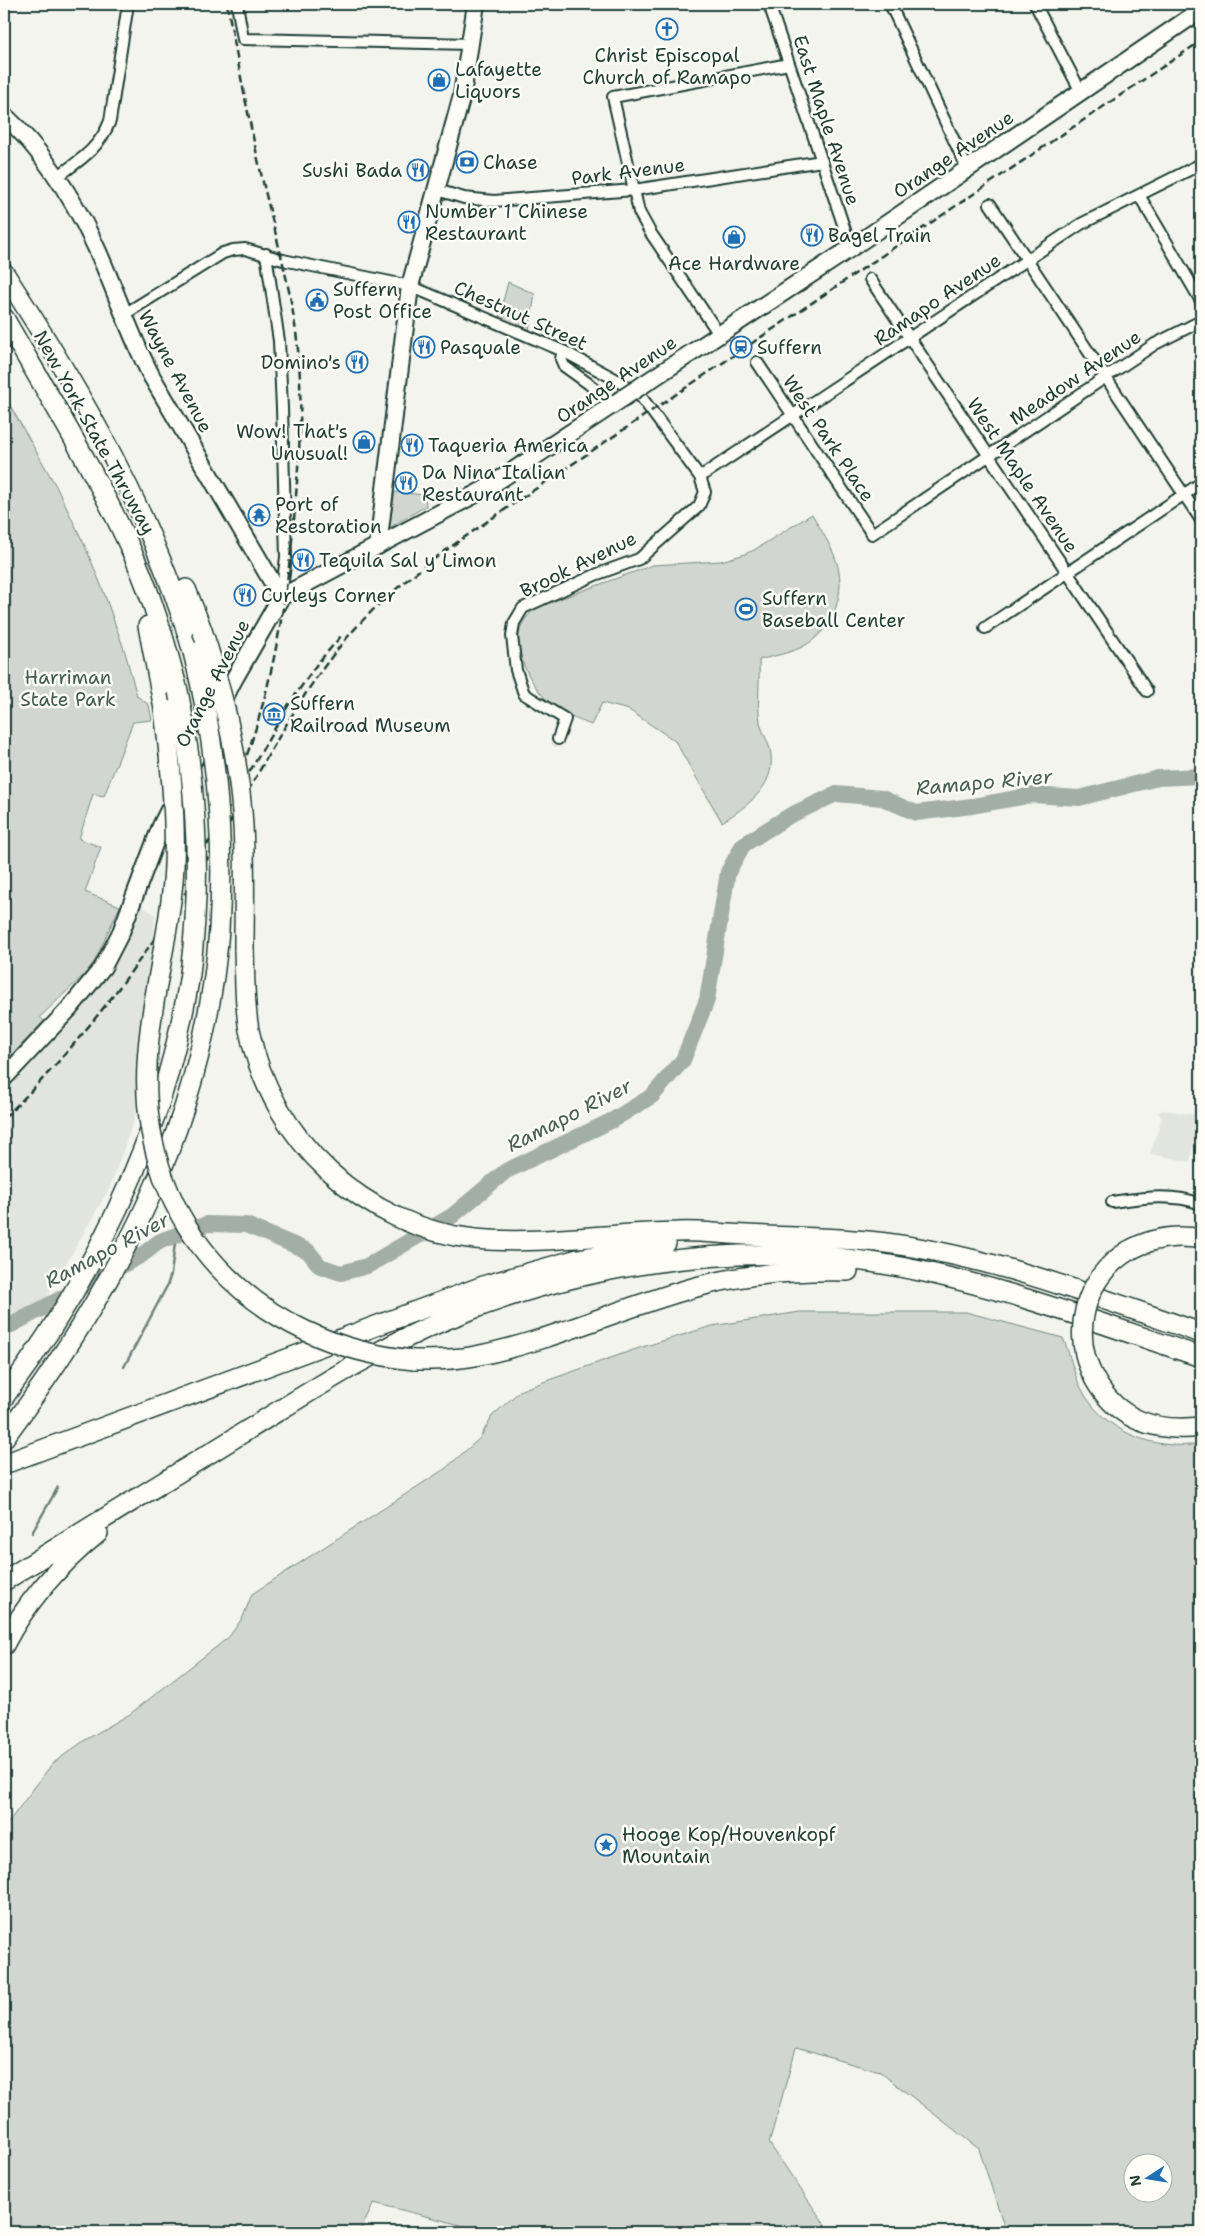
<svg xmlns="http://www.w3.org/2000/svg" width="1205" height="2236" viewBox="0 0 1205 2236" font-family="'Shantell Sans',sans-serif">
<rect width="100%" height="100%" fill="#f4f4ef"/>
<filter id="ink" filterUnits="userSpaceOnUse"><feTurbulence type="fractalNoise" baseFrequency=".02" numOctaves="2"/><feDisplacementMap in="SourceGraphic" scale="10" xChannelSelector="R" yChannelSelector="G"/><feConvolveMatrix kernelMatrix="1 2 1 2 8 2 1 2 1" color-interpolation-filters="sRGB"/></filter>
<g filter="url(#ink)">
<path fill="#e2e5df" d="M133,901L155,914L149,1004L135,1117L110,1187L39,1311L4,1329V1078L69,1009Z
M1163,1110L1200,1115L1190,1162L1150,1154L1162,1117L1158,1113Z"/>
<path fill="#d1d6d1" stroke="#788a82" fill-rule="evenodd" d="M508,282L535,294L529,331L499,317Z
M4,395L56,486L85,546L103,590L125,652L137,696L149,705L152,720L133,722L104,796L93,794L79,839L101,847L85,892L120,906L92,967L40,1017L44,1021L7,1060L4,1058Z
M395,492L425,495L426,506L389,528Z
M812,514C831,548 849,570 835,610C831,621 822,633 813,640C799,652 776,655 759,660C760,680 757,703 760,722C762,733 770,743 771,755C775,787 746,807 722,822L675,741L629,710L602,703L591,725C580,720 568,717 559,710C537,696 513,658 520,630C522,621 529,615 535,608L653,565L721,561L742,555L754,550Z
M800,1312H966L1063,1338C1070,1354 1073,1372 1081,1388C1103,1432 1155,1451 1201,1444V2232H1006L979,2149L880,2072L796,2048L769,2143L830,2232H488L374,2203L360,2232H4V1828L52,1764L85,1740L130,1714L229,1637L243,1617L252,1594L446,1468L480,1438L492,1416L521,1390L636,1349L712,1326ZM1132,2164H1162V2194H1132Z"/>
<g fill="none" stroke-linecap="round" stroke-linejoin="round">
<path stroke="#6e8179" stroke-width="2.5" d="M124,1367L167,1286L171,1274L176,1236
M32,1533L58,1487"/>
<path stroke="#a3aea7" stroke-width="16" d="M4,1329L142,1255L160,1241L207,1224L246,1225L308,1251L320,1266L341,1273L367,1266L452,1216L506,1171L611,1121L652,1096L683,1060L707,1000L728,872L743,845L789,816L836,794L882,798L916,813L972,806L1033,795L1079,798L1158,778L1201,776"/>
<g stroke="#1f3d34" stroke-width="14">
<path id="minor" d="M237,4L243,39L471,44
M769,4L851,248
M890,4L967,168
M1035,4L1081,92
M57,177C80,160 99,149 110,121L128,4
M437,190L464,198L494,201L634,190L822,161
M1139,195L1201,301
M990,204L1201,520
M266,254L279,341L282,408L286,557L281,597
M870,279L1147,691
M123,315L223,253L233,250L245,249L283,260L410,286L563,351L615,379L642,398L700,477L705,492L699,506L639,559L595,575L523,608L514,623L512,636L516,670L524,694L565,719L558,739
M719,334L650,232L639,212L613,97L789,64
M563,351L561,359L564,366L589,384L612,405
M757,362L872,534L1155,344L1201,321
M700,477L1081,224L1201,164
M985,628L1201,483
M1112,1202C1142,1198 1172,1193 1201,1204"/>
</g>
<g stroke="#1f3d34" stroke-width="20">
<path id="primary" d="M4,115C42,150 72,196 94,243C115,287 129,334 152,377L281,597
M644,384L851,248L1201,10
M378,546L410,286L462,95L476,4
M4,1078L69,1009L103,967L121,932L161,826L233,681L281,597L487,488L623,398"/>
</g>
<g stroke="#1f3d34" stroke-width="22">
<path id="motorway" d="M4,273C81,392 153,515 193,652
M4,318C50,398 99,477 136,561C154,603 167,647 178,691
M186,589L202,630
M148,626L164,709
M244,949C245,976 244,1003 249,1030C271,1139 364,1227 475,1239C542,1245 610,1233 677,1232C695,1231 712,1233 729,1234C775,1237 821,1237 868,1241C982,1252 1093,1296 1201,1333
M1128,1251C1151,1238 1175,1234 1201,1239
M414,1360C435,1360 455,1360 475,1356C555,1341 629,1303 708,1284C754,1273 801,1270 848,1271
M1095,1380C1119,1422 1157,1432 1201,1427
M4,1397C97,1272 166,1130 190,974
M4,1438C119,1283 204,1125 219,930
M4,1464L486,1285L578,1259L666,1243
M4,1581C83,1531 162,1483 241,1434C308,1393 373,1350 445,1320C577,1265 729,1241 871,1262C984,1279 1093,1321 1201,1357
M4,1645C27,1600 59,1565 98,1533"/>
</g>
<use href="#minor" stroke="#fdfcf7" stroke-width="10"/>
<use href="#primary" stroke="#fdfcf7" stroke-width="16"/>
<use href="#motorway" stroke="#fdfcf7" stroke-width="19"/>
<path stroke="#1f3d34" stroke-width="2.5" stroke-dasharray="8 4" stroke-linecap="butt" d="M227,4C237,57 247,111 259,164C270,216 286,267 294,319C303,372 301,428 297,482C290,582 275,688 237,781
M207,845L289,704L317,664L342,635
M4,1118C93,1033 163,932 227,827C269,757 306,679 364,619C410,572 465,537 519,500L1201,41"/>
<g stroke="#1f3d34" stroke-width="20" stroke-linecap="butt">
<path id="primary-bridge" d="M623,398L644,384"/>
</g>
<g stroke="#1f3d34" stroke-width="22" stroke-linecap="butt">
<path id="motorway-bridge" d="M202,630C222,689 237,749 242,812C246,857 244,904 244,949
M193,652C216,743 225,836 219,930
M178,691C197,785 202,879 190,974
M164,709C170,761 176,813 174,866C171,933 150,998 147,1065C139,1227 258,1346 414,1360
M1095,1380C1070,1335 1083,1279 1128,1251"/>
</g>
<use href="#primary-bridge" stroke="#fdfcf7" stroke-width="16"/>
<use href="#motorway-bridge" stroke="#fdfcf7" stroke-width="19"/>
</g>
</g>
<defs>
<g id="church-ring" transform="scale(1.125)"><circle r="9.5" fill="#fdfcf7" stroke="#1f6fb2" stroke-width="1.5"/><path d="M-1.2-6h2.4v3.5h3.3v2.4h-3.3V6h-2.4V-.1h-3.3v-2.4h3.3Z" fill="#1f6fb2"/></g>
<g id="shop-ring" transform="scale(1.125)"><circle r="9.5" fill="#fdfcf7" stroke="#1f6fb2" stroke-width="1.5"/><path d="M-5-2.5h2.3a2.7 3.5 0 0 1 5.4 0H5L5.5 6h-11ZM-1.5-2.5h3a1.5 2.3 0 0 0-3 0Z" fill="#1f6fb2"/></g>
<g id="bank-ring" transform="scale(1.125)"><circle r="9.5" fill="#fdfcf7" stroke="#1f6fb2" stroke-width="1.5"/><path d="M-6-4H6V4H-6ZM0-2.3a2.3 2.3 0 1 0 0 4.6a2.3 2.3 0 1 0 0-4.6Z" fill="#1f6fb2"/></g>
<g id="restaurant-ring" transform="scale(1.125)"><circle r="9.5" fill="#fdfcf7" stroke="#1f6fb2" stroke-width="1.5"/><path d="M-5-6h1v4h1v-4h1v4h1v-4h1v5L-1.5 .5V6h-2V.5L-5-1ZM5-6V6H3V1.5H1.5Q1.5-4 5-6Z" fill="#1f6fb2"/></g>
<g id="civic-ring" transform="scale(1.125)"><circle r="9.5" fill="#fdfcf7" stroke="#1f6fb2" stroke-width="1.5"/><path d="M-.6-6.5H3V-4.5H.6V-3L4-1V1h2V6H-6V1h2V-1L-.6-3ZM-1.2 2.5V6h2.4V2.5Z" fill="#1f6fb2"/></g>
<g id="station-ring" transform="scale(1.125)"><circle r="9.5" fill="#fdfcf7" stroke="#1f6fb2" stroke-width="1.5"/><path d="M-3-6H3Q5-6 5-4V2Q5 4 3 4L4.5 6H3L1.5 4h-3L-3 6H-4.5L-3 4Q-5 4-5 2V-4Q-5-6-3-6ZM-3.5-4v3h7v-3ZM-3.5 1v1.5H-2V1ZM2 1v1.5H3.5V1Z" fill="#1f6fb2"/></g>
<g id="temple-ring" transform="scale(1.125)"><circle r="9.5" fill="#fdfcf7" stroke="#1f6fb2" stroke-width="1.5"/><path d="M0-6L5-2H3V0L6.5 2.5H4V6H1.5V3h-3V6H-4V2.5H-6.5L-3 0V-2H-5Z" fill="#1f6fb2"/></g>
<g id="stadium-ring" transform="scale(1.125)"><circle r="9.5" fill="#fdfcf7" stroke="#1f6fb2" stroke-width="1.5"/><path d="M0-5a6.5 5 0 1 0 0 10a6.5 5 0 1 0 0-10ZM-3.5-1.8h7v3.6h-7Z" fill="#1f6fb2"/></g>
<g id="museum-ring" transform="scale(1.125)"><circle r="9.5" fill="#fdfcf7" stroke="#1f6fb2" stroke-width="1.5"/><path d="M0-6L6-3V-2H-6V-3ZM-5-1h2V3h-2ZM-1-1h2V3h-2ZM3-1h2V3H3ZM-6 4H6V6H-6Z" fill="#1f6fb2"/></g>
<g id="sight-ring" transform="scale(1.125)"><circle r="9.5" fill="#fdfcf7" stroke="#1f6fb2" stroke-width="1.5"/><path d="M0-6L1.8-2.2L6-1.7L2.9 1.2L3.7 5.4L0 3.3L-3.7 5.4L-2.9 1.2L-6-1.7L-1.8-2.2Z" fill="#1f6fb2"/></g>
</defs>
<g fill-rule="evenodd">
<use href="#church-ring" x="667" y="29"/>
<use href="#shop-ring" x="439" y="80"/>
<use href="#bank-ring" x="467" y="162"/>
<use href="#restaurant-ring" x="418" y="170"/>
<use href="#restaurant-ring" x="409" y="222"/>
<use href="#restaurant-ring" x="812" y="235"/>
<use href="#shop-ring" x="734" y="237"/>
<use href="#civic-ring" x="317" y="300"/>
<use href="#restaurant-ring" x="424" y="347"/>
<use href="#station-ring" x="741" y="347"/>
<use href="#restaurant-ring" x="357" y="362"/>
<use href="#shop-ring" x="364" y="442"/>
<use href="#restaurant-ring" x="412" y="445"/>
<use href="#restaurant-ring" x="406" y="483"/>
<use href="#temple-ring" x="259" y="515"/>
<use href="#restaurant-ring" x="303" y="560"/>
<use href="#restaurant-ring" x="245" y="595"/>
<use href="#stadium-ring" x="746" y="609"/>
<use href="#museum-ring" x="274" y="714"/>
<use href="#sight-ring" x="606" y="1845"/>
</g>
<g text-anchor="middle" stroke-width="5" stroke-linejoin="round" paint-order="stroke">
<g font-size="19" fill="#1f3d34" stroke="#fdfcf7" text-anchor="start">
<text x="667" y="62" text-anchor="middle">Christ Episcopal<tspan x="667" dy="22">Church of Ramapo</tspan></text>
<text x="455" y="76">Lafayette<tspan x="455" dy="22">Liquors</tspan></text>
<text x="483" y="169">Chase</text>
<text x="402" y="177" text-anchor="end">Sushi Bada</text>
<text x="425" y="218">Number 1 Chinese<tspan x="425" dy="22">Restaurant</tspan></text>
<text x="828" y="242">Bagel Train</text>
<text x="734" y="270" text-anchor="middle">Ace Hardware</text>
<text x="333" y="296">Suffern<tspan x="333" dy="22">Post Office</tspan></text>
<text x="440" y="354">Pasquale</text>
<text x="757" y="354">Suffern</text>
<text x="341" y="369" text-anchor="end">Domino's</text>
<text x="348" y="438" text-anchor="end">Wow! That's<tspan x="348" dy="22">Unusual!</tspan></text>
<text x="428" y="452">Taqueria America</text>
<text x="422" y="479">Da Nina Italian<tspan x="422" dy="22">Restaurant</tspan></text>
<text x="275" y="511">Port of<tspan x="275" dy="22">Restoration</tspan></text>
<text x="319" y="567">Tequila Sal y Limon</text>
<text x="261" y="602">Curleys Corner</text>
<text x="762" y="605">Suffern<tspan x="762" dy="22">Baseball Center</tspan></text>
<text x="290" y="710">Suffern<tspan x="290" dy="22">Railroad Museum</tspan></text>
<text x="622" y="1841">Hooge Kop/Houvenkopf<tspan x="622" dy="22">Mountain</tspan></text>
</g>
<g font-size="19" fill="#1f3d34" stroke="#fdfcf7">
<text transform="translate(827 120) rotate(72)" y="7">East Maple Avenue</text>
<text transform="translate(953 154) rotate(-34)" y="7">Orange Avenue</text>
<text transform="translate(628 171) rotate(-7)" y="7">Park Avenue</text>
<text transform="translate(937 299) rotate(-34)" y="7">Ramapo Avenue</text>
<text transform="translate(521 315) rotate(24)" y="7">Chestnut Street</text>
<text transform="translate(176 371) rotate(62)" y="7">Wayne Avenue</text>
<text transform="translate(1075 377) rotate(-34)" y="7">Meadow Avenue</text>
<text transform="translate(616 379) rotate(-34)" y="7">Orange Avenue</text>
<text transform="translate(95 432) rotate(61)" y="7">New York State Thruway</text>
<text transform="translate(829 438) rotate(56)" y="7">West Park Place</text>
<text transform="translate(1023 475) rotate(56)" y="7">West Maple Avenue</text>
<text transform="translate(578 564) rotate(-26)" y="7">Brook Avenue</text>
<text transform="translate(212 683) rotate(-63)" y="7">Orange Avenue</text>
</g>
<g font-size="19" fill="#435c53" stroke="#fdfcf7">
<text x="68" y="684">Harriman<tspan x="68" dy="22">State Park</tspan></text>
</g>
<g font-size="20" font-style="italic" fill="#475f56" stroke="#fdfcf7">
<text transform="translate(984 782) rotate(-5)" y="7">Ramapo River</text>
<text transform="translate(569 1115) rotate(-27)" y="7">Ramapo River</text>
<text transform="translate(107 1250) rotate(-28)" y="7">Ramapo River</text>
</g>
</g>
<rect width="1205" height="2236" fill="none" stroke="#fdfcf7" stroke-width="20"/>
<rect x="10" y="10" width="1185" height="2216" fill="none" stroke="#1f3d34" stroke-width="2" filter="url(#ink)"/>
<g transform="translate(1148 2178) rotate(258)"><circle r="24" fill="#fdfcf7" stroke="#a4b0a9"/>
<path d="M0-4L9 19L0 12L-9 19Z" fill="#1f6fb2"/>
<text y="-8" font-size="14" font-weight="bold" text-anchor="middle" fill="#1f3d34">N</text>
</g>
</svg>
